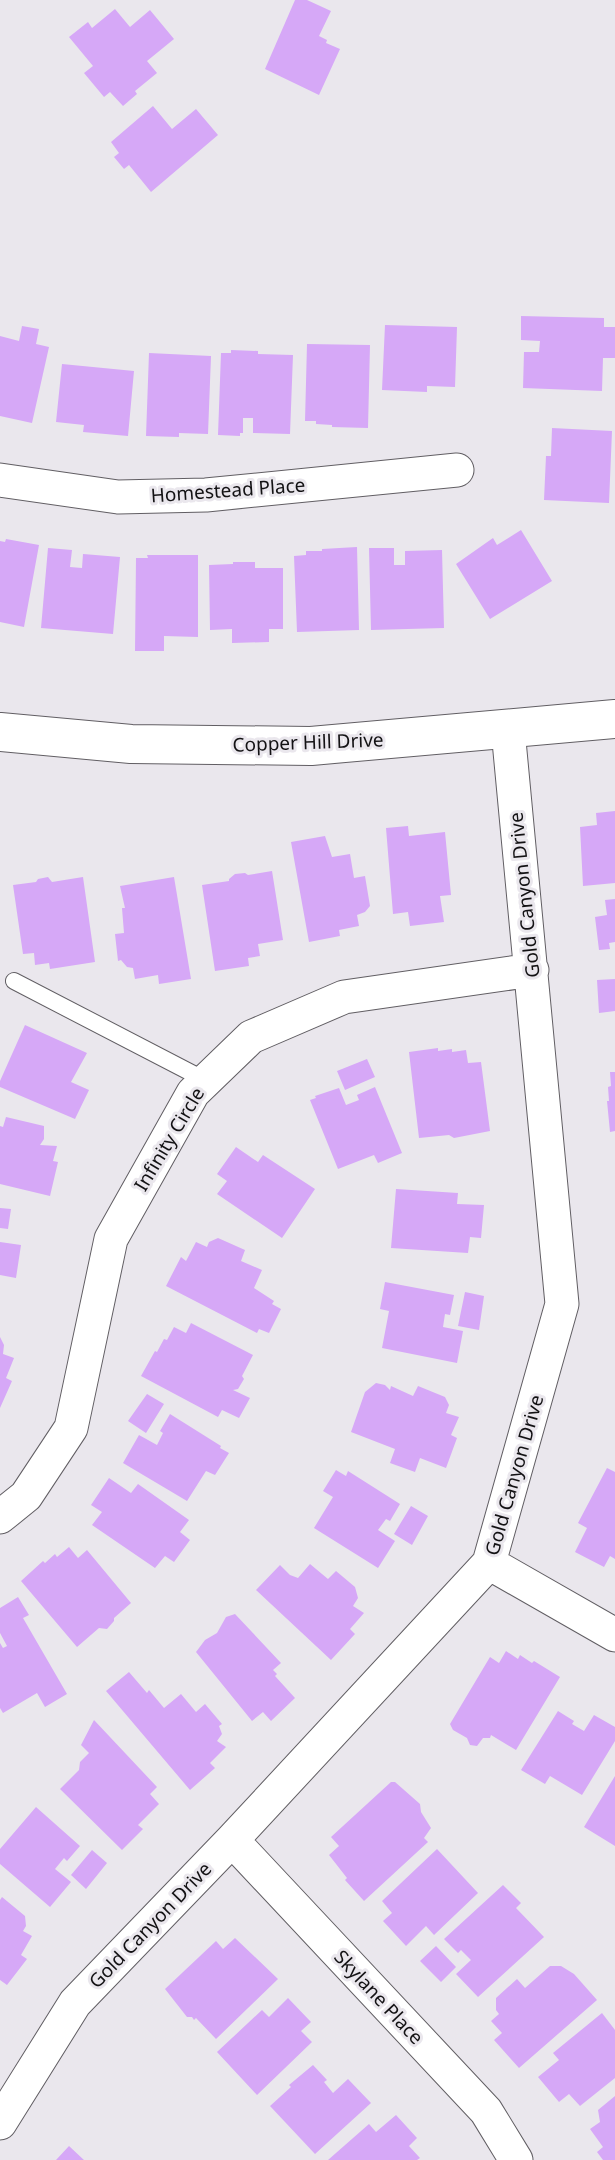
<svg xmlns="http://www.w3.org/2000/svg" width="615" height="2160" viewBox="0 0 615 2160" font-family="'Noto Sans',sans-serif">
<rect width="100%" height="100%" fill="#eae7ed"/>
<path fill="#d6a8f7" d="M295,0H307L331,11L319,36L327,40L326,43L340,49L319,95L265,69Z
M115,9L130,27L150,10L174,39L147,61L157,73L135,91L137,94L123,106L110,92L104,97L84,73L93,66L69,37L88,22L92,28Z
M153,106L172,129L196,109L218,135L151,192L129,165L124,169L114,157L119,153L111,142Z
M521,316L604,318V327H615V358H603L602,391L523,388L524,352H539L540,341L521,340Z
M385,325L457,327L455,387L427,386V392L382,390Z
M22,326L39,329L36,344L49,347L32,423L0,416V336L19,341Z
M307,344L370,345L368,428L332,427V425L316,424V421H305Z
M231,350L258,351V354L293,355L290,434L253,433V418H243V433H240V436L218,435L221,353H231Z
M149,353L211,356L208,434L179,433V437L146,436Z
M62,364L134,371L128,436L83,432L84,425L56,422Z
M552,428L612,431L609,503L544,500L546,456H551Z
M521,530L552,581L490,619L456,564L493,538L497,545Z
M6,539L39,545L24,627L0,622V541L5,542Z
M357,547L359,630L297,632L294,556L306,555V551H322V549Z
M48,548L72,550L70,567L82,568L83,554L120,557L113,634L41,628Z
M369,548H394V565H405V551L442,550L444,628L371,630Z
M147,555H198V637L164,636V651H135L136,558H148Z
M233,562H255V568H283V629H269V642L232,643V629L210,630L209,565L233,564Z
M615,811V883L583,886L580,827L597,825L596,813Z
M408,826L409,836L445,832L451,895L440,896L444,922L410,926L408,912L393,914L386,828Z
M325,836L332,857L350,854L354,878L365,876L370,906L365,912L357,915L359,926L339,930L340,936L309,942L291,842Z
M272,871L283,940L258,944L260,956L248,958L249,966L215,971L202,885L229,881V879L235,874L245,873L248,875Z
M48,877L52,882L83,877L95,962L50,969L49,963L35,965L34,953L23,954L13,885L36,882L38,879Z
M174,877L191,979L159,984L158,975L135,979L133,968L127,967L121,960L118,961L115,934L124,933L122,908H125L120,886Z
M615,899V942L609,943L610,949L599,950L595,917L607,915L605,900Z
M615,979V1011L599,1013L597,980Z
M25,1025L87,1053L71,1082L89,1090L75,1119L0,1087V1081Z
M438,1048V1051L452,1049V1052L466,1050L468,1063L481,1062L490,1131L454,1138L449,1135L419,1138L409,1052Z
M367,1059L375,1077L345,1090L337,1071Z
M610,1072H615V1131L610,1132L607,1101H609L608,1087L611,1086Z
M375,1087L402,1153L378,1163L374,1155L338,1169L310,1100L316,1098L315,1096L339,1088L346,1105L359,1100L357,1095Z
M6,1117L44,1126V1139L40,1145L57,1146L53,1161L58,1162L50,1196L0,1184V1126L3,1127Z
M236,1147L258,1162L263,1155L315,1189L282,1238L217,1194L227,1181L217,1174Z
M396,1189L458,1193L457,1204L484,1205L481,1238L470,1237L468,1253L391,1248Z
M0,1208L11,1209L8,1229L0,1228Z
M218,1238L245,1250L241,1261L262,1270L254,1288L274,1301L272,1304L281,1309L269,1333L259,1329L257,1333L166,1286L181,1257L186,1261L196,1242L207,1247L209,1242Z
M0,1242L21,1245L16,1278L0,1275Z
M385,1282L454,1295L450,1315L445,1314L443,1327L463,1331L457,1363L382,1348L389,1311L380,1309Z
M465,1292L484,1296L479,1330L458,1326Z
M191,1323L253,1355L242,1376L244,1379L238,1389L233,1390L250,1398L239,1418L222,1410L218,1417L141,1376L155,1351L157,1352L164,1339L167,1340L174,1327L186,1333Z
M0,1337L4,1345L3,1354L14,1358L6,1378L12,1381L0,1408Z
M376,1383L385,1385L390,1390L391,1386L413,1396L418,1386L445,1397L449,1405L446,1413L459,1417L451,1435L457,1438L446,1468L420,1458L415,1472L390,1463L395,1449L351,1432L365,1392Z
M147,1394L164,1404L146,1433L128,1421Z
M170,1414L221,1446L220,1448L229,1453L215,1475L206,1471L187,1501L123,1463L139,1435L157,1445L163,1433L160,1431Z
M607,1468L615,1472V1559L610,1556L604,1567L575,1552L587,1528L578,1523Z
M336,1470L346,1476L348,1471L400,1504L390,1521L386,1519L378,1530L395,1541L378,1568L314,1528L333,1497L323,1491Z
M109,1478L131,1493L138,1484L189,1520L180,1532L190,1540L174,1562L165,1556L155,1568L92,1525L102,1512L91,1505Z
M411,1506L428,1516L412,1545L394,1534Z
M69,1547L78,1558L87,1550L131,1603L114,1618V1621L107,1629L99,1628L77,1647L21,1581L43,1561L45,1563L55,1554L57,1557Z
M310,1564L328,1579L336,1571L355,1587L358,1598L353,1606L364,1613L350,1629L355,1634L331,1660L256,1590L280,1565L290,1575L298,1578Z
M18,1597L29,1615L23,1618L67,1694L45,1707L37,1693L3,1713L0,1708V1643L3,1648L7,1646L0,1633V1608Z
M235,1614L281,1663L273,1670L277,1674L275,1676L295,1698L271,1721L263,1712L252,1721L196,1652L205,1640L217,1633L226,1617Z
M506,1651L518,1659L520,1655L532,1663L534,1661L560,1677L516,1750L491,1735L490,1738H483L477,1746L470,1745L467,1738L453,1730L450,1724L490,1657L499,1663Z
M129,1672L147,1693L149,1690L164,1708L181,1694L196,1712L205,1704L222,1724L219,1726L222,1734L217,1741L226,1747L210,1763L215,1768L190,1790L106,1691Z
M558,1711L574,1721L572,1724L584,1731L594,1715L615,1727V1741L582,1795L550,1776L545,1784L521,1770Z
M94,1720L157,1787L150,1794L159,1804L138,1825L143,1829L122,1850L60,1789L79,1770L80,1762L89,1753L81,1745Z
M615,1776V1846L584,1827Z
M391,1782H395L420,1804L421,1812L431,1828L424,1838L428,1842L364,1901L345,1880L347,1878L329,1855L339,1846L331,1837Z
M36,1807L80,1846L67,1861L64,1858L55,1869L71,1882L50,1907L0,1864V1849Z
M437,1849L478,1893L434,1935L426,1926L406,1946L383,1921L392,1913L382,1901Z
M92,1850L107,1863L86,1889L71,1875Z
M503,1885L521,1903L516,1908L544,1937L478,1997L456,1974L471,1960L461,1950L458,1953L444,1939Z
M2,1897L25,1916L26,1926L23,1931L32,1936L21,1955L27,1959L7,1985L0,1980V1900Z
M235,1938L278,1979L216,2039L196,2018L194,2020L192,2017H187L165,1989L216,1941L223,1949Z
M436,1946L456,1967L441,1982L420,1961Z
M550,1966H561L574,1974L597,2000L519,2068L494,2040L502,2033L491,2021L499,2014L496,2010V1998L517,1979L525,1988Z
M288,1998L311,2022L301,2031L312,2042L257,2095L217,2052L262,2010L269,2017Z
M602,2013L615,2030V2078L580,2106L569,2094L559,2102L538,2077L559,2060L553,2053Z
M313,2065L327,2080L324,2082L333,2093L348,2079L371,2103L315,2154L270,2106L291,2087L289,2085Z
M615,2096V2160H603L597,2152L603,2147L590,2129L600,2122L598,2110Z
M396,2115L417,2138L409,2146L420,2158L417,2160H328L369,2124L376,2132Z
M69,2146L84,2160H56Z"/>
<g fill="none" stroke-linecap="round" stroke-linejoin="round">
<g stroke="#615e63" stroke-width="18">
<path id="lane" d="M14,981L205,1080"/>
</g>
<g stroke="#615e63" stroke-width="35">
<path id="street" d="M0,480L118,497L206,495L457,470
M0,1517L26,1496L71,1428L111,1239L193,1093L251,1037L344,997L532,970
M489,1563L615,1635
M232,1840L486,2111L516,2160
M0,2123L75,2003L232,1840L489,1563L562,1304L508,730"/>
</g>
<g stroke="#615e63" stroke-width="40">
<path id="secondary" d="M0,732L131,744L311,746L615,719"/>
</g>
<use href="#lane" stroke="#fff" stroke-width="16"/>
<use href="#street" stroke="#fff" stroke-width="33"/>
<use href="#secondary" stroke="#fff" stroke-width="38"/>
</g>
<g text-anchor="middle" stroke-width="6" stroke-linejoin="round" paint-order="stroke">
<g font-size="19" fill="#131214" stroke="#eae7ed">
<text transform="translate(228 490) rotate(-4)" y="7">Homestead Place</text>
<text transform="translate(308 742) rotate(-2)" y="7">Copper Hill Drive</text>
<text transform="translate(524 895) rotate(-96)" y="7">Gold Canyon Drive</text>
<text transform="translate(169 1139) rotate(-59)" y="7">Infinity Circle</text>
<text transform="translate(514 1475) rotate(-74)" y="7">Gold Canyon Drive</text>
<text transform="translate(150 1925) rotate(-46)" y="7">Gold Canyon Drive</text>
<text transform="translate(379 1997) rotate(47)" y="7">Skylane Place</text>
</g>
</g>
</svg>
